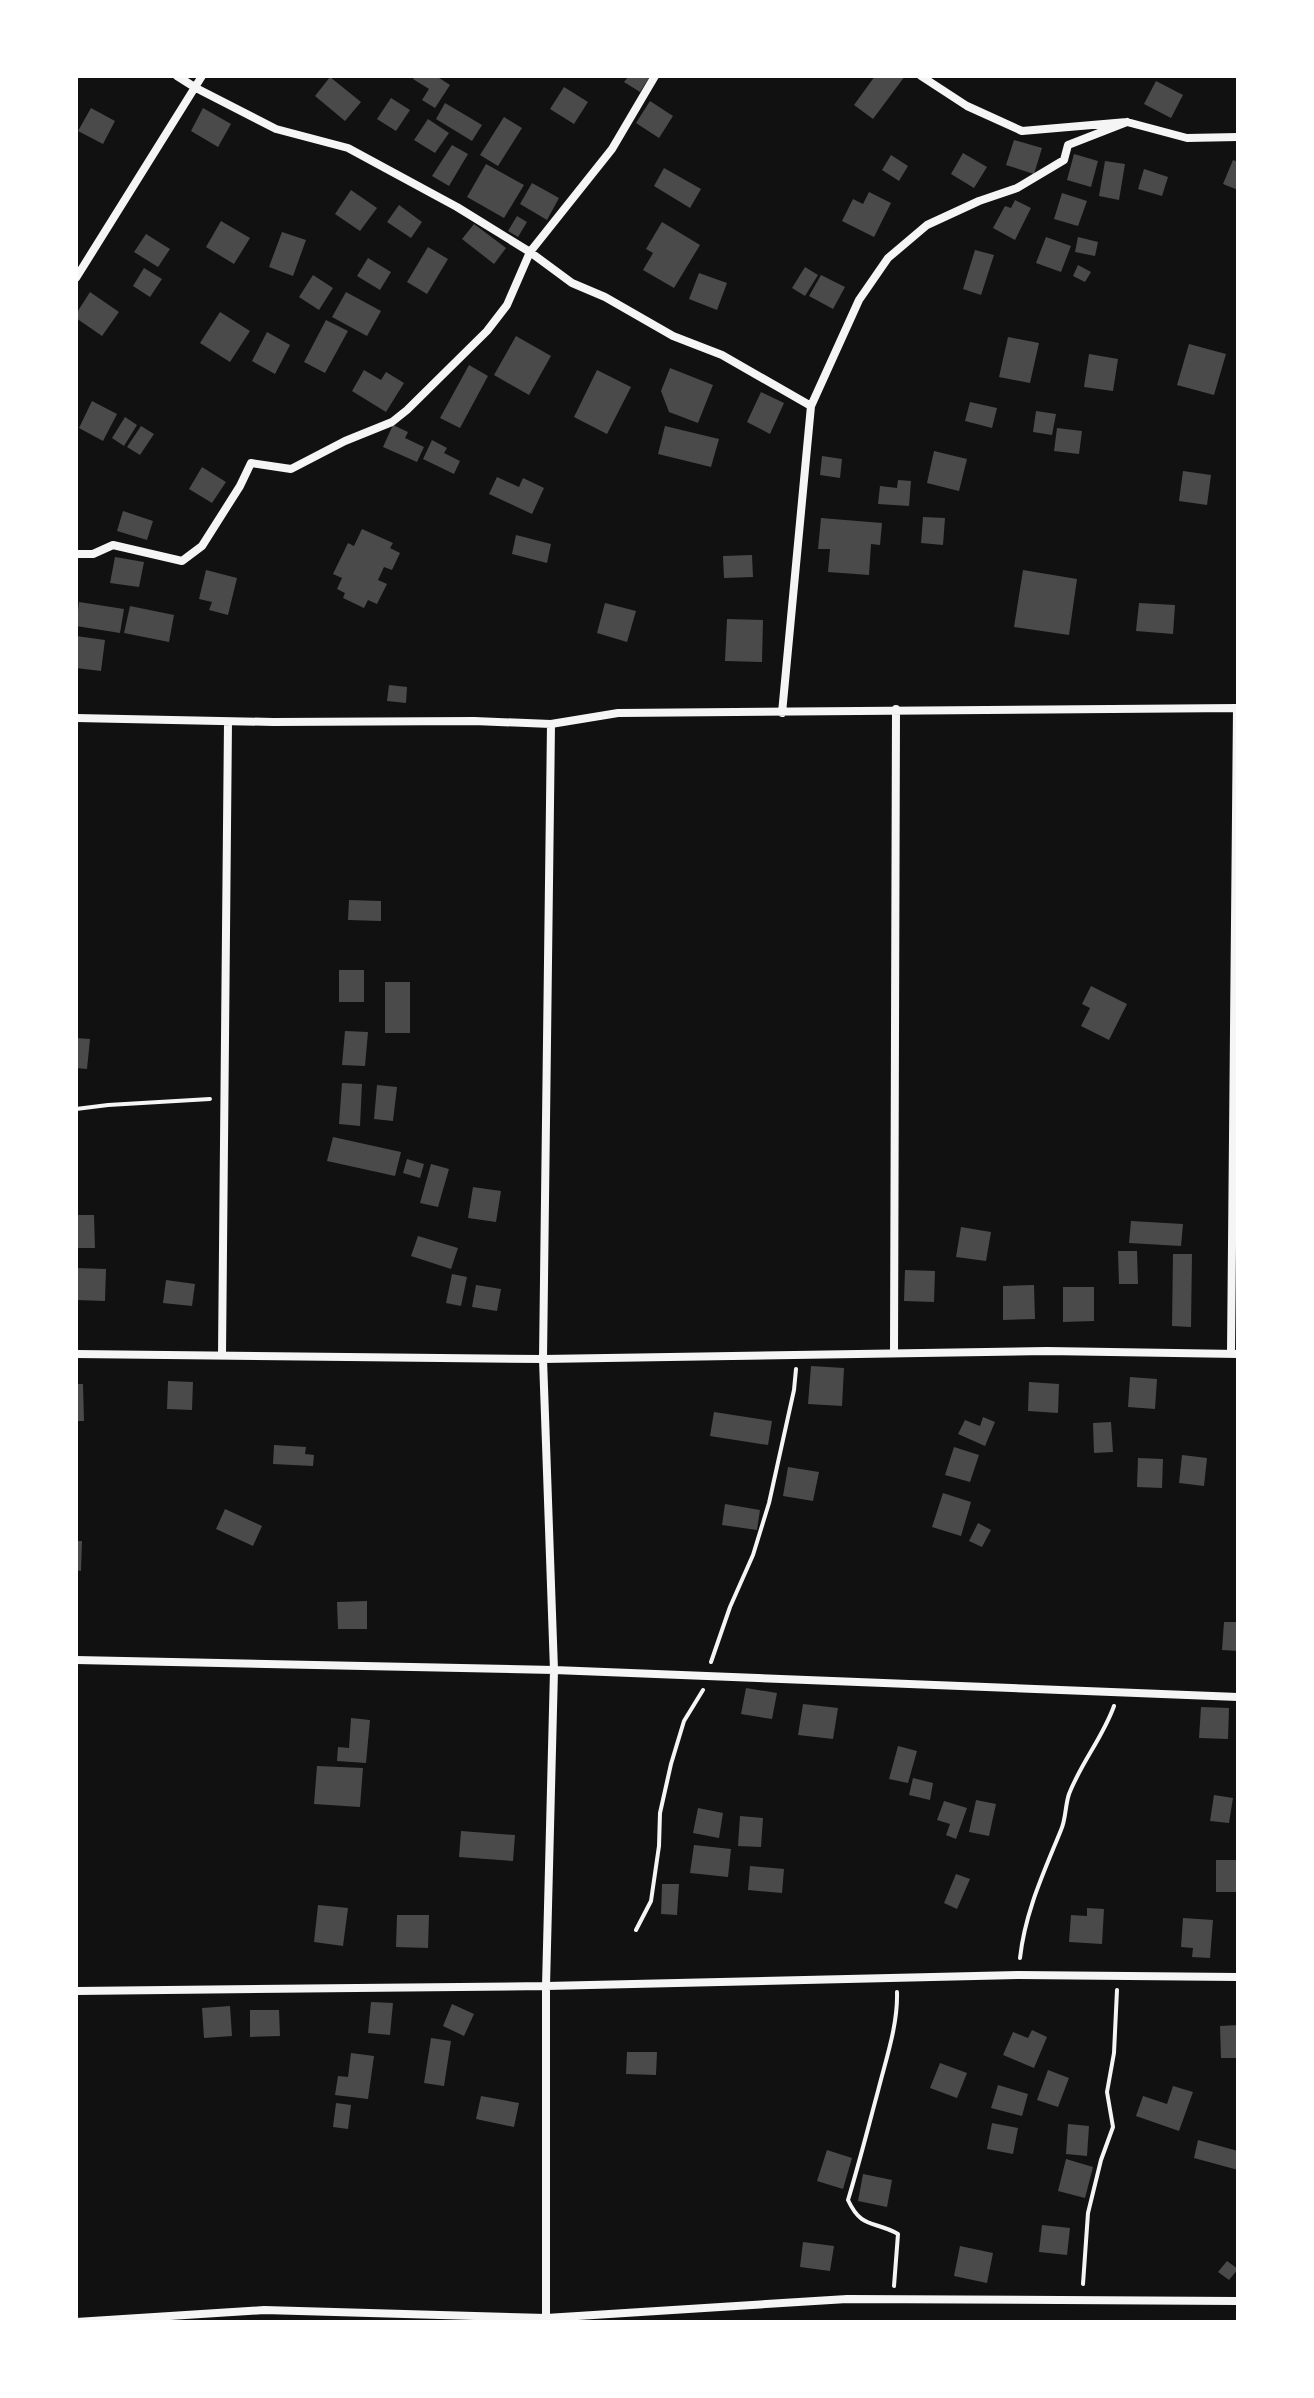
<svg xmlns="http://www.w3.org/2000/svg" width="1314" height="2398" viewBox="0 0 1314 2398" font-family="'Asap Condensed',sans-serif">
<rect width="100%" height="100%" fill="#111"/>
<path fill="#4a4a4a" d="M415,76H436L450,85L435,108L422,100L429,89L413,79Z
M629,76H650L640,92L624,82Z
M875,76H905L873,119L854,105Z
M330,77L361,102L345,121L315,96Z
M1156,81L1183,95L1171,118L1144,104Z
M564,87L588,102L574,124L550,109Z
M391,98L410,110L396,131L377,119Z
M650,101L673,116L659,138L636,123Z
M445,103L482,125L472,141L436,119Z
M91,108L115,121L103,144L78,131Z
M203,108L231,124L218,147L191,131Z
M504,117L522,128L498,166L480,155Z
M428,119L449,133L435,153L414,140Z
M1014,140L1042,148L1034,174L1006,165Z
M452,145L468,154L449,186L432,176Z
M963,153L987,167L974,188L951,174Z
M1074,154L1098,161L1091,187L1067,180Z
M891,155L908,166L899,181L882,170Z
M1233,160L1238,162V190L1223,184Z
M1105,161L1125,164L1119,200L1099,196Z
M486,164L524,185L504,218L467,197Z
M664,168L701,189L690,208L654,186Z
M1144,169L1168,177L1162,196L1138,189Z
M532,183L559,198L547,220L520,204Z
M351,190L377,208L360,231L335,214Z
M869,192L891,203L874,237L842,221L853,199L863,204Z
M1062,193L1087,201L1078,226L1054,219Z
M1015,200L1031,208L1015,240L993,228L1005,206L1011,208Z
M399,205L422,222L411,238L387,222Z
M517,216L527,222L518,237L508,231Z
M221,221L250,238L234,264L206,247Z
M662,222L700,245L674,288L643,270L653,253L646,249Z
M474,224L506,248L494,264L462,239Z
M282,232L306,240L293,276L269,267Z
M146,234L170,249L158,267L134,252Z
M1046,237L1071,246L1061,272L1036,263Z
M1078,237L1098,242L1095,256L1075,252Z
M428,247L448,259L427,294L407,282Z
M975,250L994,255L981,295L963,289Z
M368,258L391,272L380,290L357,276Z
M1078,265L1091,272L1085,282L1073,276Z
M805,267L818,275L805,296L792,288Z
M144,268L162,279L150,297L133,286Z
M699,273L727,283L717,310L689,299Z
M313,275L333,288L319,310L299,297Z
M821,275L845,287L833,309L809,296Z
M90,292L119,312L102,336L76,318V314Z
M346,292L381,311L367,336L332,317Z
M220,312L250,331L230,362L200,343Z
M326,320L348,331L325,373L304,362Z
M267,332L290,345L275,374L252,361Z
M516,336L551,356L529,395L494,375Z
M1008,337L1039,343L1030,383L999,377Z
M1189,344L1226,354L1214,395L1177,385Z
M1089,354L1118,359L1113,391L1084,387Z
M469,365L488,376L460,428L440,418Z
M670,368L713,385L698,423L669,412L661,391Z
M364,370L381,380L386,372L404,383L386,412L352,391Z
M597,370L631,387L607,434L574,417Z
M761,392L784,403L770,434L747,422Z
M92,401L117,414L103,441L79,428Z
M970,402L997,408L992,428L965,421Z
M1036,411L1056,414L1052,435L1033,432Z
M125,417L137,425L124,446L112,438Z
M393,425L408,432L405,438L424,447L417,462L383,447Z
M141,426L154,434L140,455L127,447Z
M665,426L719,439L711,467L658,454Z
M1057,428L1082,431L1079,454L1054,451Z
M432,440L447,448L444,453L460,461L454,474L423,459Z
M934,451L967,459L959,491L927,483Z
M822,456L842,459L840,478L820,475Z
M202,467L226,482L212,503L189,489Z
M1183,471L1211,475L1207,505L1179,501Z
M497,477L519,487L523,478L544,488L532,514L489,494Z
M898,480L911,481L909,506L878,504L880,486L897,488Z
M123,511L153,521L147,540L117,531Z
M923,517L945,518L943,545L921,543Z
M821,518L882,523L880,545L871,544L869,575L828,572L830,549H818Z
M362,529L393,543L390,548L400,553L392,570L384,567L378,580L387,584L377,604L368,600L364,608L343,598L345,593L337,589L342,578L333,574L348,543L354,546Z
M516,535L551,544L547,563L512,554Z
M752,555L753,577L724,578L723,556Z
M115,557L144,562L139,587L110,583Z
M206,570L237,578L228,615L209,610L212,602L199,599Z
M1023,570L1077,579L1069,635L1014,627Z
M79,602L124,609L120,633L76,626Z
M605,603L636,611L627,642L597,633Z
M1139,603L1175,605L1173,634L1136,631Z
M130,606L174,615L169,642L124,633Z
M727,619L763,620L762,662L725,661Z
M76,636L105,640L101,671L76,668Z
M389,685L407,687L406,703L387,701Z
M349,900L381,901V921L348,920Z
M339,970H364V1002H339Z
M385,982H410V1033H385Z
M1091,986L1127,1004L1109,1040L1081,1026L1090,1008L1082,1004Z
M345,1031L368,1032L365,1066L342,1065Z
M76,1038L90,1039L87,1069L76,1068Z
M342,1083L362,1084L360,1126L339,1124Z
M377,1085L397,1087L393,1121L374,1119Z
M333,1137L401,1152L395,1176L327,1161Z
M407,1159L424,1164L420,1178L403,1173Z
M431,1164L449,1169L438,1207L420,1203Z
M473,1187L501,1191L496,1222L468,1218Z
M76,1215H94L95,1248H76Z
M1131,1221L1183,1224L1181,1246L1129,1243Z
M961,1227L991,1232L986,1261L956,1257Z
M418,1236L458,1248L451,1269L411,1256Z
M1118,1251H1137L1138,1284H1119Z
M1173,1254H1192L1191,1327L1172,1326Z
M76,1268L106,1269L105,1301L76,1300Z
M905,1270L935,1271L934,1302L904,1301Z
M452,1274L467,1277L461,1306L446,1303Z
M166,1280L195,1284L192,1306L163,1303Z
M476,1285L501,1289L497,1311L472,1307Z
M1034,1285L1035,1319L1003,1320V1286Z
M1063,1287H1094V1321L1063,1322Z
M811,1366L844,1368L842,1406L808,1404Z
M1130,1377L1157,1379L1155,1409L1128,1407Z
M168,1381L193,1382L192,1410L167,1409Z
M1029,1382L1059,1384L1058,1413L1028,1411Z
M76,1384H83L84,1421H76Z
M714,1412L772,1421L768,1445L710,1436Z
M983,1417L995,1422L985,1446L958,1434L965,1420L980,1426Z
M1111,1422L1113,1452L1094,1453L1093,1423Z
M274,1445L306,1447L305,1454L314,1455L313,1466L273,1464Z
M954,1447L979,1455L970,1482L945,1475Z
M1182,1455L1207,1458L1204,1486L1179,1483Z
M1138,1458L1163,1459L1162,1488L1137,1487Z
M788,1467L819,1472L813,1501L783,1496Z
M943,1493L971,1502L961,1536L932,1527Z
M725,1504L760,1510L757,1530L722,1525Z
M225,1509L262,1526L253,1546L216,1529Z
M978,1523L991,1530L982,1547L969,1541Z
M76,1541H82L81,1571L76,1570Z
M367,1601V1629H338L337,1602Z
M1224,1622H1238V1651L1222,1650Z
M746,1688L777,1693L772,1719L741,1714Z
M803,1704L838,1708L833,1739L798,1735Z
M1201,1707L1229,1708L1228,1739L1199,1738Z
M351,1718L370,1720L366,1763L337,1761L338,1747L349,1748Z
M898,1746L917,1751L908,1783L889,1779Z
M317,1766L363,1768L360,1807L314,1804Z
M913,1778L933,1783L930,1800L909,1795Z
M1214,1795L1233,1798L1229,1823L1210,1821Z
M976,1800L996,1804L989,1836L969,1832Z
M944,1801L967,1808L956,1839L946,1835L950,1824L937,1820Z
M698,1808L723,1813L719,1838L693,1833Z
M740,1816L763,1818L761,1847L738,1846Z
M461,1831L515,1835L513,1861L459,1857Z
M694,1845L731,1849L728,1877L690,1873Z
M1216,1860H1238V1892H1216Z
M750,1866L784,1869L782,1893L748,1890Z
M956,1874L970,1879L957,1909L944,1903Z
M662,1884H679L677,1915L661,1914Z
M318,1905L348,1908L343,1946L314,1942Z
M1087,1908L1104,1909L1102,1944L1069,1942L1071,1915L1087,1916Z
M397,1915H429L428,1948L396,1947Z
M1183,1918L1213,1920L1210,1958L1192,1957L1193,1948L1181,1947Z
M371,2002L393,2003L390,2035L368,2033Z
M452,2004L474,2014L464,2036L443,2026Z
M230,2006L232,2036L204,2038L202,2008Z
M250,2010H279L280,2036L250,2037Z
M1238,2025V2058H1221L1220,2026Z
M1032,2030L1047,2037L1034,2068L1003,2055L1013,2032L1028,2038Z
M431,2038L451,2041L444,2086L424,2083Z
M627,2052H657L656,2075L626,2074Z
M351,2053L374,2056L368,2099L335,2095L338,2076L348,2077Z
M940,2063L967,2073L957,2098L930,2088Z
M1048,2070L1069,2078L1058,2107L1037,2100Z
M998,2085L1028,2094L1022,2116L991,2108Z
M1173,2086L1193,2092L1179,2131L1136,2116L1143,2096L1167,2104Z
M481,2096L519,2103L514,2127L476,2119Z
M336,2103L351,2105L348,2129L333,2127Z
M992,2123L1018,2128L1013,2154L987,2149Z
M1068,2124L1089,2126L1087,2156L1066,2154Z
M1198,2140L1238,2151V2170L1194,2158Z
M827,2150L852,2158L843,2189L817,2181Z
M1066,2159L1093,2167L1085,2198L1058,2191Z
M863,2174L892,2180L887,2207L858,2201Z
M1042,2225L1070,2228L1067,2255L1039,2252Z
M803,2242L834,2246L830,2271L800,2267Z
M960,2246L993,2253L987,2283L954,2276Z
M1227,2261L1238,2269L1229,2280L1218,2272Z"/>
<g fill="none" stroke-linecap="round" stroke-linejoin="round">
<path stroke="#f5f5f5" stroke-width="4" d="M76,1109L108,1105L210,1099
M711,1662L730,1607L753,1555L769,1503L794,1390L796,1369
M636,1930L651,1901L659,1846L660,1813L671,1764L684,1721L703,1690
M1020,1958C1025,1912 1044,1872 1061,1830C1066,1819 1065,1806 1069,1794C1081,1763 1103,1737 1114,1706
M1083,2284L1088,2213L1101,2160L1113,2127L1107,2092L1114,2053L1117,1990
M894,2286L898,2234C874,2220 862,2230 848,2200C859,2164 868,2128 878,2091C886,2059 898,2025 897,1992"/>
<path stroke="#f5f5f5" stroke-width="8" d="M177,76L196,88L276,129L348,148L457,207L530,252L572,283L605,297L673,336L722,355L811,406
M921,76L967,106L1022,131L1127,122L1187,138L1238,137
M76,278L202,76
M76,554H93L113,545L182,561L202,546L240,486L251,463L291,469L345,441L392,422L407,410L487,331L507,305L530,252L612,149L655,76
M782,713L811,406L859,300L888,258L927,225L979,201L1017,188L1064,160L1068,145L1127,122
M76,718L273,722L474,721L551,724L618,713L1238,708
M894,1353L896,709
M1231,1353L1237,708
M76,1354L543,1359L1047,1351L1238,1354
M222,1355L228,722
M76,1660L554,1670L1238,1697
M76,1991L546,1986L1018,1975L1238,1977
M76,2322L264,2310L546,2318L847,2299L1238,2301
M546,2322V1986L554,1670L543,1359L551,724"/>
</g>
<rect width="1314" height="2398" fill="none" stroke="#ffffff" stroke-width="156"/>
</svg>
